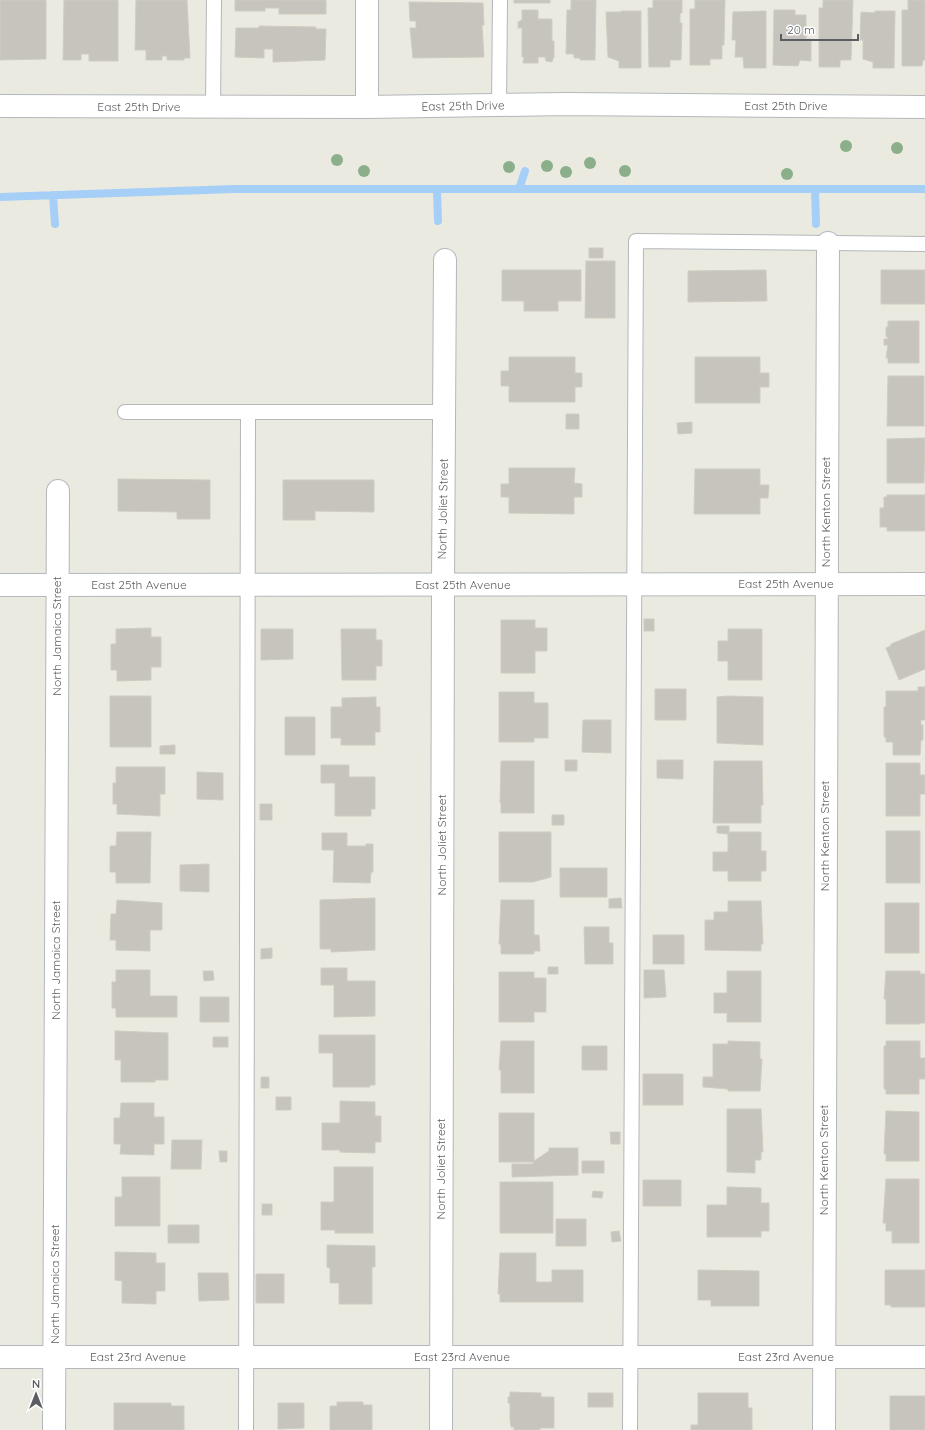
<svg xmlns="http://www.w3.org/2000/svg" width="925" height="1430" viewBox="0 0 925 1430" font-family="Quicksand,sans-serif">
<rect width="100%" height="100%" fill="#ebeae1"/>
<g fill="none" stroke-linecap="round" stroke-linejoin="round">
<path stroke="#a6cff7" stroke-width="8" d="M519,189L525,171
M815,189L816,224
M437,190L438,221
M53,195L55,224
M0,197L234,189H925"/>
</g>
<path fill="#c7c4be" stroke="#cfccc0" d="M0,0H46V59L0,60Z
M64,0H118V61H89V54H81V60H63Z
M136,0H187L190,58H184V60H167V56H162V60H146V50H135Z
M235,0H326V14H279V8H265V11H235Z
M514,0H550V3H514Z
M571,0H596L595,60H580V58H574V54H566L567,10H571Z
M653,0H682V13H680V23H682L681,60H670V67H649L648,8H653Z
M695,0H725L724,45H722V59H710V65H690V9H695Z
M823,0H853L851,60H840V67H819V8H823Z
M908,0H925V60H923L922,66H902V10H908Z
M409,2L483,3L484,25H482L484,57L413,58L410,28H416V21H410Z
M522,10H538V19H552V41H554V58H553L552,62L546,61L545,57H538V63H523L524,57H522V28H518V22L522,20Z
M774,10H795V15H806V39H811V61L800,60L798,66L773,65Z
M621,11H641V68H619V61L608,57L606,12H621Z
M766,11V68H744L743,57H735L736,40H732L733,12Z
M875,11H895L894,68H873V62L863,59V40H860L861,12L875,13Z
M259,26L316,27V29H326L325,60L273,62V49H264V58L235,57L236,28H259Z
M589,248H603V258H589Z
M586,261H615V318H585Z
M502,270H581V301H558V311H524V301H502Z
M766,270L767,301L688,302V271Z
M881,270H925V304H881Z
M888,321H919V363H888V358H886L888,345H884V339H888V337H886V327H888Z
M509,357H575V373H582V387H575V402H509V386H501V371H509Z
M695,357H760V373H769V387H760V403H695Z
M888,376H924V426H887Z
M566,414H579V429H566Z
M692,422V433L678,434L677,423Z
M923,438H925L924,483H887V439Z
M509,468H575L574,483L582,484V497H574V514L509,513V497H501V484H509Z
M695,469H760V485H769L768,498H760V514H694Z
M118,479L210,480V519H177V512L118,511Z
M283,480H374V512L315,511V520H283Z
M887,495H925V531H887V527H880V508H884V497H887Z
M644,619H654V631H644Z
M501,620H535V628H547V651H535V673H501Z
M151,628V637H161V667H151V680L117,681V670H111V644H116V629Z
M261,629H293V659L261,660Z
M341,629H376V640H382V666H376V680H342Z
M728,629H762V680H728V661H718V641H728Z
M925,630V669L899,680L886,648L891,646V644Z
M918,687H925V720H921V725H923V740H921L920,755H893V742H886V737H884V707H886V691H918Z
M655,689H686V720H655Z
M499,692H534V703H548V738H534V742H499Z
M110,696H151V747H110Z
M728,696L763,697V745L717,743V697Z
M376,697V707H380V732H375V745H341V738H331V707H342V698Z
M285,717H315V755H285Z
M583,720H611V753L582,752Z
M175,745V754H160V746Z
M565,760H577V771H565Z
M657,760H683V779L657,778Z
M501,761H534V813H501V803H500Z
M714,761H762L763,805H761V823H713Z
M886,763H920V775H925V794H920V816H886Z
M321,765H349V777H375V809H371V816H335V783H321Z
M116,767H165V794H160V816L117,814V804H113V783H116Z
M197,772L223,773V800L197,799Z
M260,804H272V820H260Z
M552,815H564V825H552Z
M717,826H729V832H761V851H766V871H761V881H728V871H713V852H728V834L717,833Z
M886,831H920V883H886Z
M117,832H151L150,883H116V872H110V846H116Z
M499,832H551V877L533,882H499Z
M322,833H347V846H366V844H373V872H371L370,883L333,882L334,850H322Z
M209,864V892L180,891V865Z
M560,868H607V897H560Z
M375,898V950L331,952V949H320V900Z
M621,898L622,908H609V899Z
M117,900L162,903V930H150V951L116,950V940H110L111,914H116Z
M501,900H534V935H539L540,951H534V954H501V944H499Z
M728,901H761L763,944H761V951L705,950V920H714V912H728Z
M885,903H919V953H885Z
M584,927H609V943H613V964H585Z
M653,935H684V964H653Z
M272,948V958L261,959V949Z
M548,967H558V974H548Z
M321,968H347V981H375V1016L334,1017V985H321Z
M116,970H150V996H177V1017H116V1008H112V982H116Z
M644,970H664L666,997L644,998Z
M203,971H213L214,980L204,981Z
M727,971H761V1022H727V1013H714V993H727Z
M886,971H920V974H925V1023H920V1024H886V999H884Z
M499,972H534V978H546V1012H534V1022H499Z
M200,997H229V1022H200Z
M115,1031L168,1033V1080H155V1082H121V1060H115Z
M319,1035H375V1085H370V1087H333V1053H319Z
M213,1037H228V1047H213Z
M501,1041H534V1093H501V1070H499Z
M728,1041L760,1042V1059H762L760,1091H728V1089L703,1087V1077H713V1044H728Z
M886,1041H920V1058H925V1079H919V1094H886V1089H884V1046H886Z
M582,1046H607V1070H582Z
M643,1074H683V1105H643Z
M261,1077H269V1088H261Z
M276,1097H291V1110H276Z
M340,1101L375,1102V1116H381V1142H375V1153L340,1152V1150H322V1123H340Z
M121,1103H154V1117H164V1144H154V1155L120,1154L121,1144H114V1118H120Z
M727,1109H761L763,1152H761V1160H755V1173L727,1172Z
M886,1111L919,1112V1161H886V1154H884Z
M499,1113H534V1161L549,1151V1148H578V1175L512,1177V1164H533V1162H499Z
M610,1132H620V1144H611Z
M172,1140H202L201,1169H171Z
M219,1151H227V1162H220Z
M582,1161H604V1173H582Z
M334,1167H373V1233H335V1230H321V1202H334Z
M122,1177H160V1226H115V1197H122Z
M886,1179H919V1243H892V1231H886V1223H883Z
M643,1180H681V1206H643Z
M500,1182H553V1233H500Z
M727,1187L761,1188V1203H769V1231H761V1237H707V1205H727Z
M593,1191L603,1192L602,1198L592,1197Z
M262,1204H272V1215H262Z
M556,1219H586V1246H556Z
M168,1225H199V1243H168Z
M619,1231L621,1241L612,1242L611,1232Z
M327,1245L375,1246V1267H372V1304H339V1283H330V1268L327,1267Z
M115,1252L156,1253V1263H165V1291H156V1304L122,1303V1281L115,1280Z
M500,1253H536V1282H552V1270H583V1302H500V1294H498Z
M698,1270L759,1271V1306H711V1300H698Z
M885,1270H925V1307H891V1305H885Z
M198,1273H228L229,1300L199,1301Z
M256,1274H284V1303H256Z
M510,1392L541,1393V1397H554V1428H540V1430H514V1427H511L510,1419V1403H508V1397H510Z
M588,1393H613V1407H588Z
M698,1393H748V1408H752V1430H691V1425H698Z
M890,1396H925V1430H890Z
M337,1402H363V1405H372V1430H330V1406H337Z
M114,1403H171V1406H184V1430H114Z
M278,1403H304V1428L278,1429Z"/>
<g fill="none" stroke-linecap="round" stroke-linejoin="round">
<g stroke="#b4b7bb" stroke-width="16">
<path id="service" d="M499,106L500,0
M213,107L214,0
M125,412H444
M246,1430L248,412
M630,1430L636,241L925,244"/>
</g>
<g stroke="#b4b7bb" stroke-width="24">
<path id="minor" d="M0,106L367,107L566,104L925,107
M367,107V0
M54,1430L58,491
M441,1430L443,585L445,260
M824,1430L828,243"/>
</g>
<g stroke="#b4b7bb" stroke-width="24">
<path id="tertiary" d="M0,585L925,584
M0,1357H925"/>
</g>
<use href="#service" stroke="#fff" stroke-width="14"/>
<use href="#minor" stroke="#fff" stroke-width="22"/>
<use href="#tertiary" stroke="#fff" stroke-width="22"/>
</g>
<g fill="#8aaf8a">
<circle cx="846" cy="146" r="6"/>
<circle cx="897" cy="148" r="6"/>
<circle cx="337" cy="160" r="6"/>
<circle cx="590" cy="163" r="6"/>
<circle cx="547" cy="166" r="6"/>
<circle cx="509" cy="167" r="6"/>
<circle cx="364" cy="171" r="6"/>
<circle cx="625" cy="171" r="6"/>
<circle cx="566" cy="172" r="6"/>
<circle cx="787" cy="174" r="6"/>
</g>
<g text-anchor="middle" stroke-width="4" stroke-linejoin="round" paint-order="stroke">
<g font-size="12" fill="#5a5d61" stroke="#fff">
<text transform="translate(463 106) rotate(-1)" y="4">East 25th Drive</text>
<text x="786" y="110">East 25th Drive</text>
<text x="139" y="111">East 25th Drive</text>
<text transform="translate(443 509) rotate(-89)" y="4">North Joliet Street</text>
<text transform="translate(826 512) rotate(-90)" y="4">North Kenton Street</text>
<text x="786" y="588">East 25th Avenue</text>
<text x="139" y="589">East 25th Avenue</text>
<text x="463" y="589">East 25th Avenue</text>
<text transform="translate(57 636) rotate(-90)" y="4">North Jamaica Street</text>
<text transform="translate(825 836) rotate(-90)" y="4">North Kenton Street</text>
<text transform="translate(442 845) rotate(-90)" y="4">North Joliet Street</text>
<text transform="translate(56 960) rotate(-90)" y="4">North Jamaica Street</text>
<text transform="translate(824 1160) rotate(-90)" y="4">North Kenton Street</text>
<text transform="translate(441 1169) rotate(-90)" y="4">North Joliet Street</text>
<text transform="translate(55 1284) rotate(-90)" y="4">North Jamaica Street</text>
<text x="138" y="1361">East 23rd Avenue</text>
<text x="462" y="1361">East 23rd Avenue</text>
<text x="786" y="1361">East 23rd Avenue</text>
</g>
</g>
<g transform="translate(36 1394)" stroke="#ffffff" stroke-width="3" paint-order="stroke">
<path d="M0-3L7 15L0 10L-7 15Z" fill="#5a5d61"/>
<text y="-6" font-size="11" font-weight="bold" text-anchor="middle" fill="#5a5d61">N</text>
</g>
<path d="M781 34v6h77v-6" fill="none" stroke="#5a5d61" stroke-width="2"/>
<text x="787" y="34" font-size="12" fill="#5a5d61" stroke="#ffffff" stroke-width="3" paint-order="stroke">20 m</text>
</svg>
